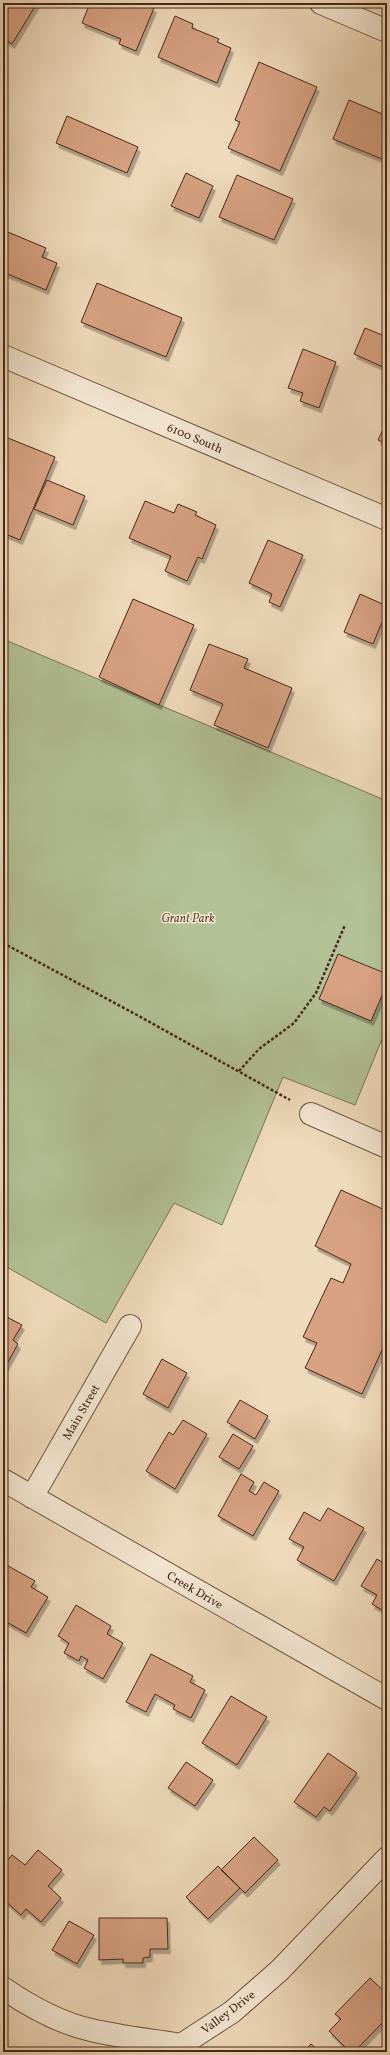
<svg xmlns="http://www.w3.org/2000/svg" width="390" height="2055" viewBox="0 0 390 2055" font-family="Vollkorn,serif">
<defs>
<filter id="shadow"><feDropShadow dx="2.5" dy="4.5" stdDeviation="0" flood-color="#0004"/></filter>
</defs>
<rect width="100%" height="100%" fill="#efdabb"/>
<filter id="stains"><feTurbulence type="fractalNoise" baseFrequency=".005" numOctaves="4"/><feColorMatrix values="0 0 0 0 .2 0 0 0 0 .09 0 0 0 0 .02 0 0 0 .5 -.17"/></filter>
<radialGradient id="worn" r=".72"><stop offset=".6" stop-color="#630" stop-opacity="0"/><stop offset="1" stop-color="#630" stop-opacity=".3"/></radialGradient>
<path fill="#b2c196" stroke="#7c7458" d="M3,639L387,801V1027L355,1105L283,1077L222,1225L174,1203L106,1323L3,1265Z"/>
<path fill="#d7a182" stroke="#472819" filter="url(#shadow)" d="M3,3H37L12,44L3,38Z
M90,3H143L154,8L136,51L119,44L121,39L82,23Z
M175,16L193,24L192,28L219,39L217,42L231,48L217,83L158,57Z
M259,62L317,87L280,171L228,148L240,122L235,120Z
M349,100L387,116V161L333,139Z
M67,116L138,147L127,173L56,143Z
M186,173L213,186L199,218L171,206Z
M237,175L293,199L274,240L219,217Z
M3,230L46,248L42,257L57,263L46,290L3,272Z
M97,283L182,318L166,357L81,322Z
M365,328L387,337V357L383,367L354,354Z
M303,349L336,362L319,408L300,401L303,393L288,388Z
M384,427L387,429V444L378,440Z
M3,436L55,457L20,540L3,533Z
M47,480L85,496L73,525L34,509Z
M145,501L174,513L178,504L197,512L195,515L216,525L202,559L198,557L187,581L165,571L171,556L129,538Z
M268,540L303,555L280,607L269,602L272,594L249,583Z
M360,594L387,606V610L373,644L344,632Z
M133,599L194,625L159,705L99,677Z
M209,644L248,659L244,668L292,688L268,748L214,725L223,704L190,690Z
M338,954L387,974V984L371,1021L319,999Z
M341,1190L387,1211V1339L362,1394L305,1368L317,1343L303,1337L331,1278L343,1283L351,1264L315,1246Z
M3,1315L22,1325L13,1340L18,1344L3,1371Z
M162,1359L187,1373L168,1408L143,1394Z
M240,1400L268,1416L255,1439L227,1422Z
M183,1420L207,1434L175,1489L146,1471L169,1432L173,1435Z
M233,1434L253,1446L239,1469L219,1457Z
M241,1474L254,1482L249,1491L256,1495L264,1482L279,1491L253,1536L218,1516Z
M328,1508L364,1528L334,1581L297,1560L304,1547L289,1539L304,1512L320,1521Z
M377,1559L387,1565V1613L372,1604L377,1595L361,1586Z
M3,1563L35,1581L31,1587L48,1597L26,1633L3,1620Z
M76,1605L111,1626L107,1634L123,1643L103,1679L84,1668L88,1660L81,1656L79,1661L64,1653L69,1643L58,1636Z
M151,1654L193,1676L190,1682L205,1690L191,1718L173,1709L175,1705L155,1694L146,1712L126,1702Z
M231,1696L267,1717L237,1765L202,1743Z
M328,1753L357,1773L330,1811L324,1807L316,1817L294,1802Z
M186,1762L213,1780L195,1806L168,1788Z
M254,1837L278,1860L245,1893L221,1870Z
M38,1850L62,1870L48,1886L61,1898L41,1922L26,1909L21,1915L3,1899V1865L12,1855L25,1865Z
M218,1866L240,1888L208,1919L186,1897Z
M99,1918H167L168,1949H150V1957L143,1958V1963H123V1959L99,1960Z
M69,1921L94,1935L77,1964L52,1950Z
M370,1978L387,1994V2018L354,2052H350L329,2031L341,2019L335,2014Z
M311,2044L320,2052H303Z"/>
<g fill="none" stroke-linecap="round" stroke-linejoin="round">
<g stroke="#715442" stroke-width="24">
<path id="minor" d="M321,3L387,31
M3,356L387,519
M311,1114L387,1147
M3,1480L387,1699
M32,1497L130,1326
M3,1988C29,2006 60,2023 91,2030C120,2037 151,2040 181,2045L232,2012L280,1970L387,1858"/>
</g>
<path stroke="#472819" stroke-width="2.5" stroke-dasharray="3 2" stroke-linecap="butt" d="M3,943L137,1015L290,1100
M239,1071L259,1049L294,1023L316,993L345,925"/>
<use href="#minor" stroke="#f5e7d3" stroke-width="22"/>
</g>
<g text-anchor="middle" stroke-width="3" stroke-linejoin="round" paint-order="stroke">
<g font-size="12" fill="#472819" stroke="#f5e7d3">
<text transform="translate(195 438) rotate(23)" y="4">6100 South</text>
<text transform="translate(81 1412) rotate(-60)" y="4">Main Street</text>
<text transform="translate(195 1590) rotate(30)" y="4">Creek Drive</text>
<text transform="translate(228 2012) rotate(-37)" y="4">Valley Drive</text>
</g>
<g font-size="12" font-style="italic" fill="#5c4732" stroke="#f5e7d3">
<text x="188" y="922">Grant Park</text>
</g>
</g>
<rect width="390" height="2055" fill="none" stroke="#efdabb" stroke-width="16"/>
<rect x="4" y="4" width="382" height="2047" fill="none" stroke="#472819" stroke-width="2"/>
<rect x="8" y="8" width="374" height="2039" fill="none" stroke="#472819"/>
<rect width="100%" height="100%" filter="url(#stains)"/>
<rect width="100%" height="100%" fill="url(#worn)"/>
</svg>
